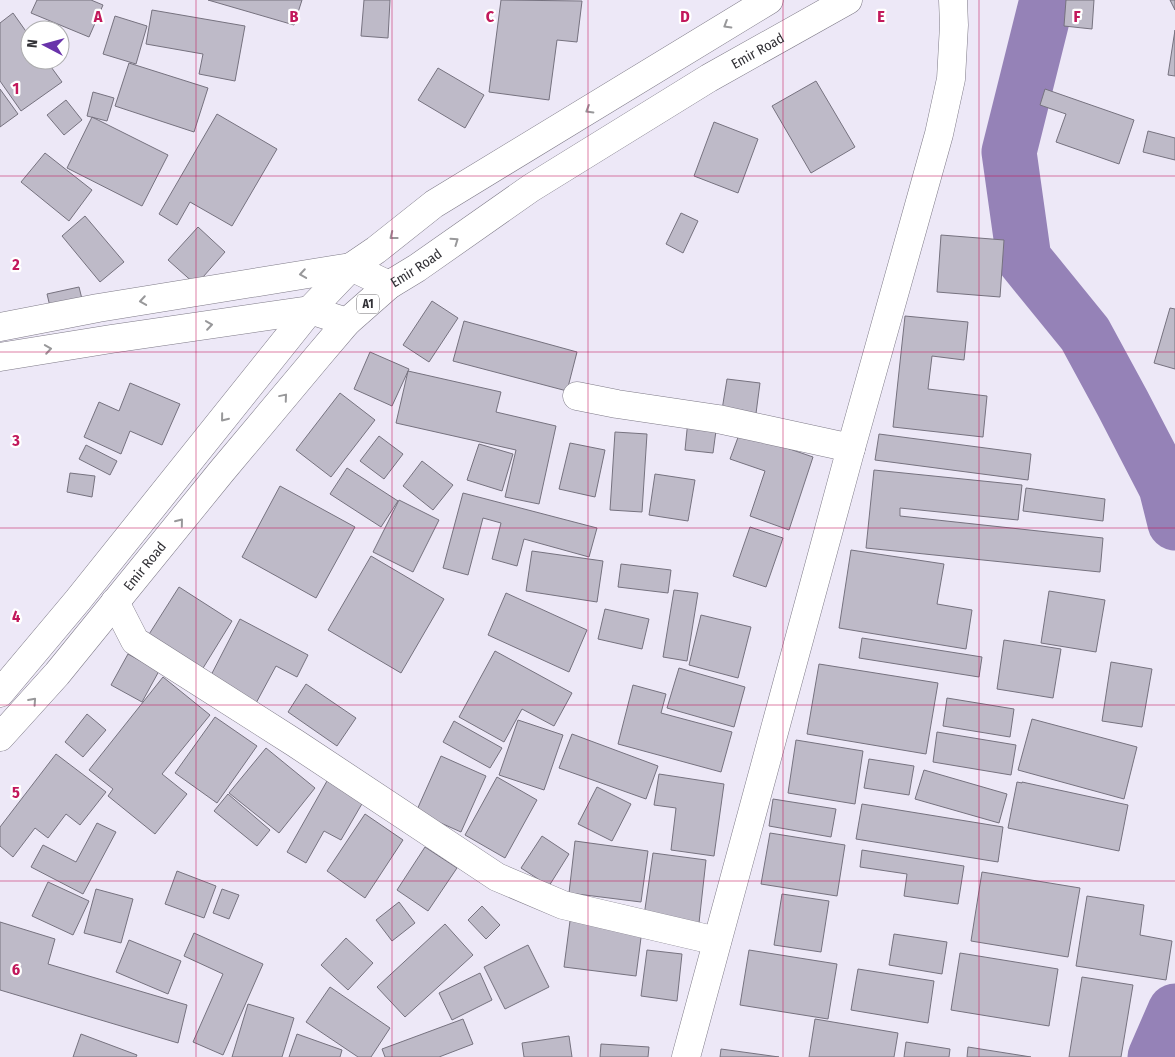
<svg xmlns="http://www.w3.org/2000/svg" width="1175" height="1057" viewBox="0 0 1175 1057" font-family="'Fira Sans Condensed',sans-serif">
<rect width="100%" height="100%" fill="#ede8f7"/>
<g fill="none" stroke-linecap="round" stroke-linejoin="round">
<path stroke="#9582b7" stroke-width="55" d="M1047,0L1009,152L1024,259L1085,334L1123,404L1166,487L1175,523
M1155,1057L1175,1011"/>
</g>
<path fill="#bebac8" stroke="#76727f" d="M37,0H91L103,5L89,37L31,13Z
M208,0H302L294,25Z
M364,0H390L388,38L361,36Z
M501,0L582,1L577,42L557,40L549,100L489,92Z
M1066,0H1094L1092,29L1064,26Z
M1170,0H1175V10Z
M152,10L245,26L235,81L199,74L203,54L146,44Z
M13,13L30,37V60H46L62,82L21,111L0,81V23Z
M115,16L147,26L136,64L103,54Z
M1175,30V76L1168,75Z
M129,63L208,88L194,132L115,106Z
M438,68L484,95L465,128L418,100Z
M816,81L855,147L811,173L772,106Z
M0,89L18,114L0,127Z
M1045,89L1134,120L1119,164L1056,142L1066,114L1040,105Z
M93,92L114,98L107,121L87,116Z
M66,100L82,120L64,135L47,115Z
M217,114L277,149L232,226L190,202L177,225L159,214Z
M92,117L168,155L142,206L67,168Z
M714,122L758,139L738,193L694,176Z
M1148,131L1175,138V160L1143,152Z
M45,153L92,190L69,221L21,182Z
M681,213L698,221L683,253L666,244Z
M85,216L124,262L100,282L62,236Z
M198,227L225,252L196,285L168,260Z
M941,235L1004,240L1000,297L937,292Z
M79,287L84,307L52,315L47,294Z
M432,301L458,318L429,362L403,345Z
M1170,308L1175,309V369L1154,363Z
M905,316L968,322L964,360L932,356L928,389L987,396L983,437L893,427Z
M464,321L577,352L567,391L453,361Z
M370,352L409,369L392,406L354,389Z
M408,371L501,392L496,412L556,426L539,504L505,497L516,450L396,423Z
M727,379L760,383L755,421L721,416Z
M130,383L180,404L162,445L130,431L121,454L84,437L99,402L119,411Z
M340,393L375,420L331,477L296,450Z
M688,420L717,423L713,453L685,450Z
M615,432L647,434L642,512L610,510Z
M740,432L813,457L789,530L750,516L765,471L730,459Z
M879,434L1031,454L1028,480L875,460Z
M379,436L403,454L384,479L360,461Z
M570,443L605,450L595,497L559,489Z
M479,444L513,454L502,491L467,480Z
M86,445L117,461L110,475L79,459Z
M422,461L453,485L433,510L403,486Z
M347,468L398,501L381,527L330,494Z
M874,470L1022,485L1018,520L900,508V516L1103,538L1100,572L866,548Z
M70,473L95,476L92,497L67,492Z
M655,474L695,480L688,521L649,515Z
M280,486L355,527L316,598L242,557Z
M1026,488L1105,499L1103,521L1023,511Z
M463,493L597,528L589,557L524,539L517,566L492,559L501,523L483,518L468,575L443,568Z
M399,500L439,520L413,572L373,552Z
M750,527L783,538L766,587L733,576Z
M851,550L944,564L937,604L972,610L966,649L839,628Z
M532,551L603,561L597,602L526,591Z
M371,556L444,599L401,673L328,630Z
M621,564L671,570L668,593L618,587Z
M179,587L232,621L200,673L146,639Z
M674,590L698,593L687,661L663,657Z
M1049,591L1105,600L1096,652L1041,643Z
M506,593L587,630L569,672L488,635Z
M605,609L649,619L642,649L598,639Z
M701,615L751,627L738,678L689,665Z
M240,619L308,655L297,677L276,666L255,705L208,681Z
M862,638L982,657L979,677L859,658Z
M1004,640L1061,649L1053,698L997,689Z
M495,651L572,693L554,726L522,709L504,742L459,717Z
M128,654L159,671L142,702L111,685Z
M1111,662L1152,669L1142,727L1102,721Z
M819,664L938,683L926,754L807,734Z
M679,668L745,687L734,727L667,708Z
M163,677L210,715L162,774L187,794L155,834L108,796L113,789L89,770Z
M306,684L356,718L337,746L288,712Z
M633,685L666,694L661,713L732,732L721,772L618,744Z
M947,698L1014,709L1010,737L943,726Z
M87,714L106,730L83,757L65,742Z
M215,717L257,746L217,803L175,773Z
M1032,719L1137,747L1124,799L1018,770Z
M518,720L563,735L544,790L499,775Z
M454,721L502,748L490,768L443,742Z
M937,732L1016,745L1011,775L933,762Z
M572,734L658,766L646,799L559,768Z
M796,740L863,751L855,804L788,793Z
M266,748L315,788L279,833L229,793Z
M56,754L106,792L80,825L66,814L48,838L35,828L13,857L0,846V827Z
M441,756L486,776L461,832L416,812Z
M869,759L914,766L909,795L864,788Z
M924,770L1007,794L999,823L915,799Z
M659,774L724,784L714,856L671,850L676,808L654,805Z
M497,777L537,800L505,858L465,835Z
M327,781L363,802L341,840L324,831L306,863L287,852Z
M1017,782L1022,783V782L1128,805L1119,851L1008,828Z
M597,787L631,804L612,841L578,824Z
M228,794L270,830L257,846L214,811Z
M773,799L836,809L831,837L769,826Z
M862,804L1003,827L998,862L856,839Z
M365,814L403,840L365,898L327,871Z
M97,823L116,832L83,894L31,867L43,845L76,862Z
M770,833L845,845L837,896L761,884Z
M542,836L569,854L549,886L521,868Z
M575,841L648,851L641,902L569,893Z
M425,847L457,868L428,911L397,890Z
M862,850L964,866L958,904L904,896L907,874L860,867Z
M653,853L706,860L699,923L644,916Z
M177,871L216,886L204,918L165,904Z
M982,872L1080,888L1068,957L971,941Z
M48,882L89,901L73,935L32,916Z
M96,889L133,899L121,943L84,933Z
M222,889L239,895L229,919L213,913Z
M782,894L829,901L821,952L774,945Z
M1087,896L1144,905L1140,935L1172,941L1166,980L1076,966Z
M399,902L415,923L392,941L376,920Z
M482,906L500,925L486,939L468,920Z
M570,921L642,930L636,976L564,967Z
M0,922L55,939L48,964L187,1005L178,1043L0,990Z
M445,924L473,955L405,1017L377,987Z
M194,933L263,964L223,1055L193,1042L223,974L184,956Z
M894,934L947,942L942,974L889,965Z
M346,938L373,963L348,990L321,965Z
M129,940L181,961L168,994L116,972Z
M528,945L549,987L505,1009L484,967Z
M647,950L682,954L677,1001L641,996Z
M749,950L837,964L828,1019L740,1005Z
M960,953L1058,969L1049,1026L951,1010Z
M858,969L934,981L928,1023L851,1010Z
M480,973L492,1000L452,1020L439,993Z
M1082,977L1133,985L1121,1057H1069Z
M330,987L390,1028L371,1057H358L306,1022Z
M248,1004L294,1018L282,1057H232Z
M463,1019L473,1044L439,1057H385L382,1049Z
M815,1019L898,1033L894,1057H809Z
M81,1034L137,1055L136,1057H73Z
M297,1034L342,1050L340,1057H289Z
M569,1036L572,1057H524L522,1043Z
M906,1042L950,1049L949,1057H904Z
M601,1044L649,1047L648,1057H600Z
M968,1047L1031,1057H967Z
M721,1049L779,1057H720Z"/>
<g fill="none" stroke-linecap="round" stroke-linejoin="round">
<g stroke="#7e7a87" stroke-width="29">
<path id="minor" d="M577,396L617,404L718,419L851,448
M115,602L135,641L295,743L497,877L563,905L717,941"/>
</g>
<g stroke="#7e7a87" stroke-width="29">
<path id="tertiary" d="M686,1057L851,448L939,134L951,79L954,25L953,0"/>
</g>
<g stroke="#7e7a87" stroke-width="29">
<path id="primary" d="M0,327L98,308L351,267L389,285
M0,357L111,339L310,310L347,322"/>
</g>
<g stroke="#7e7a87" stroke-width="29">
<g id="trunk">
<path d="M0,693L78,600L310,310L351,267L376,250L434,204L769,0"/>
<path id="s1" d="M0,737L57,674L221,472L319,355L347,322L389,285L417,268L531,188L709,78L848,0"/>
</g>
</g>
<use href="#minor" stroke="#fff" stroke-width="28"/>
<use href="#tertiary" stroke="#fff" stroke-width="28"/>
<use href="#primary" stroke="#fff" stroke-width="28"/>
<use href="#trunk" stroke="#fff" stroke-width="28"/>
</g>
<defs><path id="oneway-chevron" d="M-2-3.5L2.5 0L-2 3.5" fill="none" stroke-width="1.6" stroke-linecap="round" stroke-linejoin="round" transform="scale(1.25)"/></defs>
<g stroke="#98989a">
<use href="#oneway-chevron" transform="translate(727 25) rotate(149)"/>
<use href="#oneway-chevron" transform="translate(589 110) rotate(149)"/>
<use href="#oneway-chevron" transform="translate(393 236) rotate(142)"/>
<use href="#oneway-chevron" transform="translate(455 241) rotate(-35)"/>
<use href="#oneway-chevron" transform="translate(303 274) rotate(171)"/>
<use href="#oneway-chevron" transform="translate(143 301) rotate(171)"/>
<use href="#oneway-chevron" transform="translate(209 325) rotate(-8)"/>
<use href="#oneway-chevron" transform="translate(48 349) rotate(-9)"/>
<use href="#oneway-chevron" transform="translate(284 397) rotate(-50)"/>
<use href="#oneway-chevron" transform="translate(224 418) rotate(129)"/>
<use href="#oneway-chevron" transform="translate(180 522) rotate(-51)"/>
<use href="#oneway-chevron" transform="translate(33 701) rotate(-48)"/>
</g>
<path fill="none" stroke="#c2185b" stroke-width="1" stroke-opacity="0.55" d="M196,0V1057M392,0V1057M588,0V1057M783,0V1057M979,0V1057M0,176H1175M0,352H1175M0,528H1175M0,705H1175M0,881H1175"/>
<g text-anchor="middle" stroke-width="4.5" stroke-linejoin="round" paint-order="stroke">
<rect fill="#fff" stroke="#706f72" stroke-width="1" x="357" y="294.5" width="22" height="19" rx="4"/>
<g font-size="12" font-weight="bold" fill="#323136">
<text x="368" y="308">A1</text>
</g>
<g font-size="14" fill="#323136" stroke="#fff">
<text dy="5" stroke="none"><textPath href="#s1" startOffset="1034">Emir Road</textPath></text>
<text dy="5" stroke="none"><textPath href="#s1" startOffset="629">Emir Road</textPath></text>
<text dy="5" stroke="none"><textPath href="#s1" startOffset="224">Emir Road</textPath></text>
</g>
</g>
<g font-size="16" text-anchor="middle" font-weight="bold" fill="#c2185b" stroke="#fff" stroke-width="4.5" stroke-linejoin="round" paint-order="stroke">
<text x="98" y="22">A</text>
<text x="294" y="22">B</text>
<text x="490" y="22">C</text>
<text x="685" y="22">D</text>
<text x="881" y="22">E</text>
<text x="1077" y="22">F</text>
<text x="16" y="94">1</text>
<text x="16" y="270">2</text>
<text x="16" y="446">3</text>
<text x="16" y="622">4</text>
<text x="16" y="798">5</text>
<text x="16" y="975">6</text>
</g>
<g transform="translate(45 45) rotate(276)"><circle r="24" fill="#ffffff" stroke="#adadaf"/>
<path d="M0-4L9 19L0 12L-9 19Z" fill="#6933aa"/>
<text y="-8" font-size="14" font-weight="bold" text-anchor="middle" fill="#323136">N</text>
</g>
</svg>
